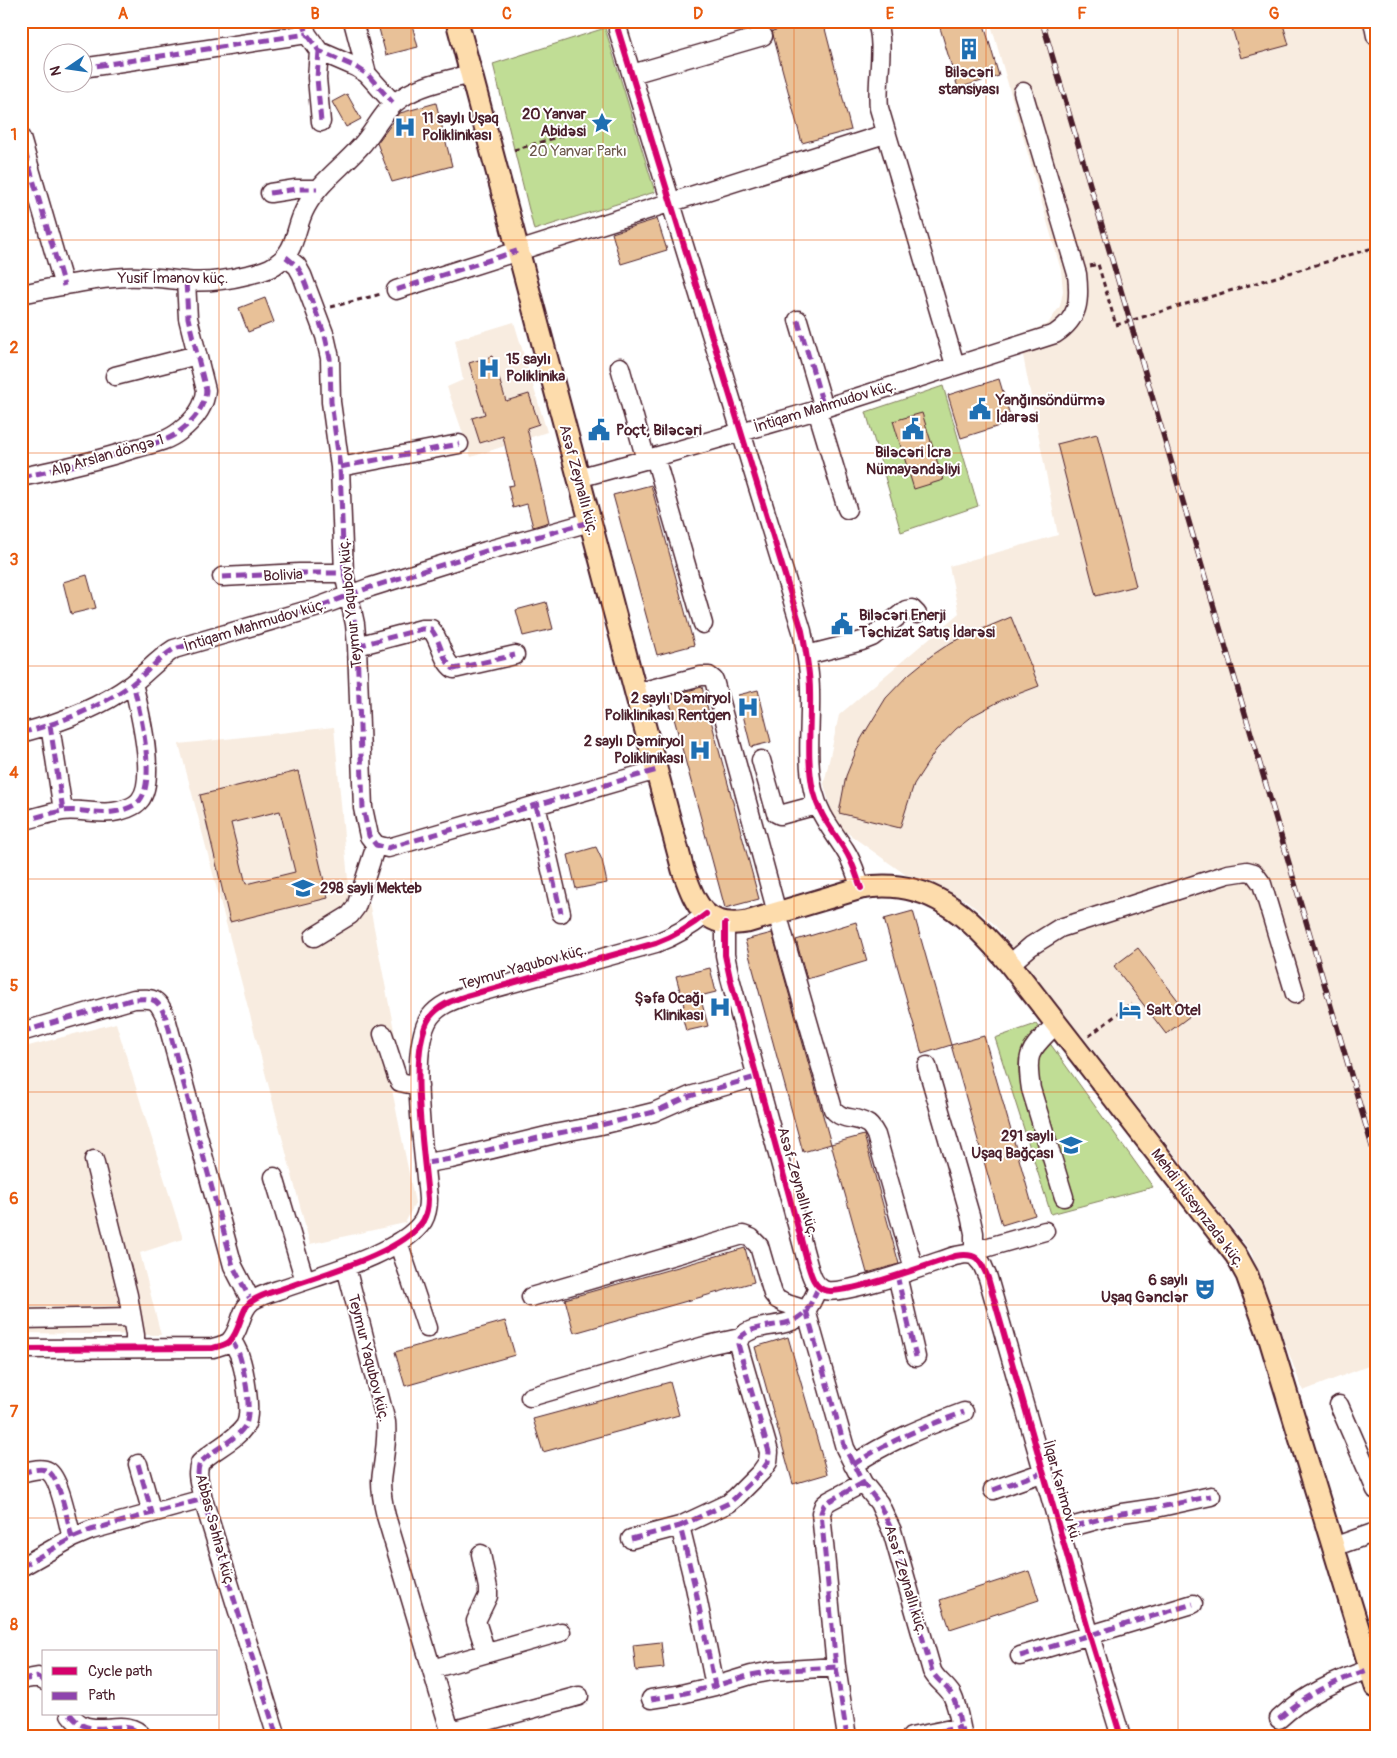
<svg xmlns="http://www.w3.org/2000/svg" width="1397" height="1758" viewBox="0 0 1397 1758" font-family="Pangolin,sans-serif">
<rect width="100%" height="100%" fill="#fff"/>
<filter id="ink" filterUnits="userSpaceOnUse"><feTurbulence type="fractalNoise" baseFrequency=".02" numOctaves="2"/><feDisplacementMap in="SourceGraphic" scale="10" xChannelSelector="R" yChannelSelector="G"/><feConvolveMatrix kernelMatrix="1 2 1 2 8 2 1 2 1" color-interpolation-filters="sRGB"/></filter>
<g filter="url(#ink)">
<path fill="#f8ece0" d="M990,21H1376V1363L1303,1391L1251,1252L1032,972L994,924L967,901L939,886L906,875L835,824L824,784L839,715L959,613L949,566L1058,535L1019,335L1048,324L1060,306L1063,291L1061,270Z
M514,322L547,432L471,457L447,387L463,380L455,340Z
M334,727L349,891L369,902L401,1066L388,1070L415,1203L405,1223L310,1244L179,744Z
M116,1023L183,1239L140,1253L161,1335L21,1333V1048Z"/>
<path fill="#c0dd95" stroke="#857e60" d="M605,28L655,192L534,230L493,64Z
M943,386L978,506L901,532L866,412Z
M1036,1024L1153,1187L1051,1214L995,1038Z"/>
<path fill="#e8c198" stroke="#4a1f2b" fill-rule="evenodd" d="M377,21H411L418,47L386,55Z
M810,21H823L851,130L802,143L772,31Z
M938,21H983L999,76L958,88Z
M1230,21H1282L1289,45L1241,58Z
M347,94L361,119L346,127L332,102Z
M436,103L452,166L392,182L377,143L400,113Z
M657,219L667,250L621,264L612,233Z
M265,298L274,322L248,332L239,308Z
M492,356L506,401L529,394L539,424L527,428L549,522L533,527L527,504L513,508L508,486L514,485L503,436L480,443L472,418L485,414L469,363Z
M999,379L1012,422L961,438L948,395Z
M922,413L943,480L914,489L893,421Z
M1097,434L1136,586L1096,596L1057,444Z
M651,485L694,645L657,655L613,495Z
M87,575L96,608L71,614L63,582Z
M546,602L553,629L523,636L516,610Z
M1011,617L1039,686L1002,700L974,715L956,729L936,750L914,784L900,828L839,813L846,776L861,739L886,698L909,674L931,656L952,642Z
M702,687L759,899L725,908L668,696Z
M758,690L771,742L751,747L738,695Z
M298,771L328,898L230,922L200,795ZM280,811L295,872L246,884L231,823Z
M596,847L602,860L607,883L576,889L568,855Z
M913,911L951,1045L922,1054L884,919Z
M856,922L867,961L807,979L796,940Z
M772,933L831,1144L803,1152L745,940Z
M1138,948L1190,1016L1166,1034L1114,966Z
M710,968L716,992L700,996L708,1026L686,1031L680,1007L684,1006L676,976Z
M984,1036L1035,1215L1002,1225L951,1045Z
M864,1135L899,1264L867,1273L831,1144Z
M745,1248L754,1282L574,1333L565,1299Z
M505,1321L515,1355L405,1386L395,1352Z
M788,1337L827,1474L793,1484L755,1347Z
M670,1382L679,1415L543,1452L533,1419Z
M1029,1571L1039,1600L950,1629L940,1600Z
M661,1642L664,1668L636,1671L633,1645Z"/>
<g fill="none" stroke-linecap="round" stroke-linejoin="round">
<g stroke="#4a1f2b" stroke-width="21">
<path id="minor" d="M303,21L307,34L319,51L356,67L367,74L393,103
M353,21L367,74
M876,21C886,43 876,82 879,108L955,365
M1373,21L1376,36
M618,30L802,631C806,651 810,671 810,691C811,724 806,758 813,790C819,815 831,828 845,850C853,862 856,875 861,888
M319,51L317,78L321,122
M82,68L307,34
M632,74L763,36
M21,138L64,286
M270,193L296,189H317
M286,257L297,266L302,275L325,336L330,358L331,402L340,467L344,573L355,624L357,646L363,808L369,836L376,845L388,848L657,770
M396,290L885,134
M21,294C56,287 91,279 126,277C147,276 166,279 186,281C206,283 227,280 247,275C256,273 267,271 275,265C298,250 294,228 306,207C319,183 341,168 359,148C375,132 383,109 403,97C423,84 449,80 471,74
M798,320L824,408
M620,367L646,460
M115,376L197,355
M817,410L847,509
M655,457L703,624
M340,467L459,444
M21,477C61,469 99,460 137,448C152,444 168,441 180,431C193,421 205,407 206,390L188,318L186,281
M578,478L655,457L824,408L1055,334C1079,318 1080,301 1077,274L1023,92
M222,577L299,573H344
M357,646L422,629H431C441,641 442,661 454,669L515,655
M807,655L862,641L872,637L906,610L912,609L917,614
M636,693L701,676H709L714,680L777,913L833,1109C842,1121 854,1116 866,1123C871,1125 874,1131 876,1135L914,1269
M50,725L63,811
M21,733C60,723 99,708 132,684C146,673 158,659 174,649L315,608L371,587L486,551L590,522
M761,760L776,813L780,815L817,805
M536,805L561,913
M21,821C35,818 49,813 62,811C79,809 96,814 113,812C121,811 135,807 140,800C157,779 139,708 133,683
M725,924V955L730,978L808,1265C811,1275 814,1286 824,1290C842,1297 933,1263 955,1256L966,1254L974,1255
M314,937L350,915L356,907L376,845
M1010,964L1031,946L1060,928L1228,874L1247,871L1254,873L1262,884L1295,994
M1056,1024C1030,1051 1025,1050 1031,1089L1064,1197
M21,1032L134,999C155,998 157,998 166,1018L233,1266L251,1301
M383,1034L397,1077L400,1082L419,1086
M927,1066L970,1215L974,1233V1255
M94,1160L128,1295L135,1335V1348
M426,1163L451,1159L559,1133L601,1125L654,1112L690,1096L756,1077
M274,1177L305,1281
M398,1242L427,1328
M974,1255L982,1264L988,1278L1090,1636L1121,1737
M974,1255L985,1248L1045,1231
M346,1267L386,1422C388,1442 383,1461 381,1481C381,1493 383,1504 386,1516L452,1737
M897,1275L916,1357
M818,1288C814,1296 810,1308 802,1315C785,1330 755,1321 740,1338L738,1344L741,1355L769,1452L768,1462L761,1472L736,1497L729,1503L680,1526L695,1587L715,1686L751,1675L772,1671L836,1667
M531,1297L743,1235L751,1238L759,1246L773,1294L777,1299L784,1303L806,1310L845,1448L863,1483L879,1503L892,1531L932,1671C937,1681 946,1685 952,1695C958,1707 960,1724 963,1737
M21,1319L132,1317
M231,1340C234,1344 237,1349 239,1354C244,1368 253,1413 245,1426C234,1442 213,1449 200,1463C195,1474 201,1488 203,1499L277,1737
M21,1349L213,1348C219,1346 226,1345 230,1341C241,1330 240,1309 252,1301C262,1294 276,1291 287,1287C323,1274 402,1253 423,1221C427,1214 428,1207 428,1199C425,1157 407,1050 430,1017C439,1005 453,1000 466,996L656,943C675,936 690,927 706,914
M530,1397L708,1345L740,1338
M1339,1405L1376,1490
M138,1464L152,1513
M853,1465C888,1441 924,1427 964,1412
M21,1473C29,1471 41,1467 48,1471C60,1478 68,1524 72,1538
M993,1490L1044,1472
M1060,1530L1122,1513L1156,1508L1211,1496
M631,1539L680,1526
M1333,1547L1376,1532
M481,1554L488,1588V1596L476,1621L486,1653
M21,1567L72,1538L91,1530L203,1499
M1020,1656L1193,1604
M432,1669L561,1632
M21,1680L38,1677L44,1681
M651,1699L677,1695L715,1686
M70,1714C73,1718 78,1723 82,1725C101,1735 128,1717 143,1737
M1279,1719C1306,1694 1336,1681 1370,1669
M451,1731L579,1696
M847,1737L836,1667L821,1513L824,1505L829,1501L863,1483
M911,1737L961,1727"/>
</g>
<g stroke="#4a1f2b" stroke-width="25">
<path id="major" d="M457,21L683,870C696,905 704,929 747,922L861,888C928,876 969,916 1010,964L1222,1237L1236,1255L1247,1275L1269,1336L1376,1687"/>
</g>
<path stroke="#4a1f2b" stroke-width="3" stroke-dasharray="5 4" stroke-linecap="butt" d="M514,150L591,127
M1090,266L1098,264L1116,325
M331,307L381,294
M1089,1036L1132,1003"/>
<use href="#minor" stroke="#fff" stroke-width="18"/>
<use href="#major" stroke="#fddcac" stroke-width="21"/>
<g stroke="#4a1f2b" stroke-width="5.5">
<path id="rail" d="M1042,21L1376,1160"/>
</g>
<use href="#rail" stroke="#fff" stroke-width="4" stroke-dasharray="11" stroke-linecap="butt"/>
<path stroke="#4a1f2b" stroke-width="3" stroke-dasharray="5 4" stroke-linecap="butt" d="M1116,325L1376,247"/>
<path stroke="#8e44ad" stroke-width="5" stroke-dasharray="10 5" stroke-linecap="butt" d="M303,21L307,34L319,51L356,67L367,74L393,103
M319,51L317,78L321,122
M82,68L307,34
M21,138L64,286
M270,193L296,189H317
M286,257L297,266L302,275L325,336L330,358L331,402L340,467L344,573L355,624L357,646L363,808L369,836L376,845L388,848L657,770
M396,290L517,251
M798,320L824,408
M340,467L459,444
M21,477C61,469 99,460 137,448C152,444 168,441 180,431C193,421 205,407 206,390L188,318L186,281
M222,577L299,573H344
M357,646L422,629H431C441,641 442,661 454,669L515,655
M50,725L63,811
M21,733C60,723 99,708 132,684C146,673 158,659 174,649L315,608L371,587L486,551L590,522
M536,805L561,913
M21,821C35,818 49,813 62,811C79,809 96,814 113,812C121,811 135,807 140,800C157,779 139,708 133,683
M21,1032L134,999C155,998 157,998 166,1018L233,1266L251,1301
M426,1163L451,1159L559,1133L601,1125L654,1112L690,1096L756,1077
M897,1275L916,1357
M818,1288C814,1296 810,1308 802,1315C785,1330 755,1321 740,1338L738,1344L741,1355L769,1452L768,1462L761,1472L736,1497L729,1503L680,1526L695,1587L715,1686L751,1675L772,1671L836,1667
M806,1310L845,1448L863,1483L879,1503L892,1531L932,1671C937,1681 946,1685 952,1695C958,1707 960,1724 963,1737
M231,1340C234,1344 237,1349 239,1354C244,1368 253,1413 245,1426C234,1442 213,1449 200,1463C195,1474 201,1488 203,1499L277,1737
M138,1464L152,1513
M853,1465C888,1441 924,1427 964,1412
M21,1473C29,1471 41,1467 48,1471C60,1478 68,1524 72,1538
M993,1490L1044,1472
M1060,1530L1122,1513L1156,1508L1211,1496
M631,1539L680,1526
M21,1567L72,1538L91,1530L203,1499
M1020,1656L1193,1604
M21,1680L38,1677L44,1681
M651,1699L677,1695L715,1686
M70,1714C73,1718 78,1723 82,1725C101,1735 128,1717 143,1737
M1279,1719C1306,1694 1336,1681 1370,1669
M847,1737L836,1667L821,1513L824,1505L829,1501L863,1483
M911,1737L961,1727"/>
<g stroke="#fff" stroke-width="9">
<path id="cycleway" d="M618,30L802,631C806,651 810,671 810,691C811,724 806,758 813,790C819,815 831,828 845,850C853,862 856,875 861,888
M725,924V955L730,978L808,1265C811,1275 814,1286 824,1290C842,1297 933,1263 955,1256C977,1252 980,1259 988,1278L1090,1636L1121,1737
M21,1349L213,1348C219,1346 226,1345 230,1341C241,1330 240,1309 252,1301C262,1294 276,1291 287,1287C323,1274 402,1253 423,1221C427,1214 428,1207 428,1199C425,1157 407,1050 430,1017C439,1005 453,1000 466,996L656,943C675,936 690,927 706,914"/>
</g>
<use href="#cycleway" stroke="#d6006c" stroke-width="6"/>
</g>
</g>
<path fill="none" stroke="#e8590c" stroke-width="1" stroke-opacity="0.55" d="M219,21V1737M411,21V1737M603,21V1737M794,21V1737M986,21V1737M1178,21V1737M21,240H1376M21,453H1376M21,666H1376M21,879H1376M21,1092H1376M21,1305H1376M21,1518H1376"/>
<defs>
<g id="building-bare" transform="scale(1.725)"><path d="M-4-6H4V6H1V3H-1V6H-4ZM-2.5-4.3h1.7v1.8h-1.7ZM.8-4.3h1.7v1.8H.8ZM-2.5-1h1.7V.8h-1.7ZM.8-1h1.7V.8H.8Z" fill="#1f6fb2" stroke="#fff" stroke-width="2.5" paint-order="stroke"/></g>
<g id="sight-bare" transform="scale(1.725)"><path d="M0-6L1.8-2.2L6-1.7L2.9 1.2L3.7 5.4L0 3.3L-3.7 5.4L-2.9 1.2L-6-1.7L-1.8-2.2Z" fill="#1f6fb2" stroke="#fff" stroke-width="2.5" paint-order="stroke"/></g>
<g id="hospital-bare" transform="scale(1.725)"><path d="M-5-5h3v3.5h4V-5h3V5h-3V1.5h-4V5h-3Z" fill="#1f6fb2" stroke="#fff" stroke-width="2.5" paint-order="stroke"/></g>
<g id="civic-bare" transform="scale(1.725)"><path d="M-.6-6.5H3V-4.5H.6V-3L4-1V1h2V6H-6V1h2V-1L-.6-3ZM-1.2 2.5V6h2.4V2.5Z" fill="#1f6fb2" stroke="#fff" stroke-width="2.5" paint-order="stroke"/></g>
<g id="school-bare" transform="scale(1.725)"><path d="M0-5L7-2L0 1L-7-2ZM-4 1L0 2.5L4 1V4Q0 6-4 4Z" fill="#1f6fb2" stroke="#fff" stroke-width="2.5" paint-order="stroke"/></g>
<g id="hotel-bare" transform="scale(1.725)"><path d="M-6-4.5h1.5V1H6V5H4.5V3h-9V5H-6ZM-4 0a1.8 1.8 0 1 1 3.6 0ZM.5 0V-2.5h3Q6-2.5 6 0Z" fill="#1f6fb2" stroke="#fff" stroke-width="2.5" paint-order="stroke"/></g>
<g id="theatre-bare" transform="scale(1.725)"><path d="M-5-5.5Q0-4 5-5.5V0Q5 5 0 6Q-5 5-5 0ZM-3.3-2.5H-1v1.5H-3.3ZM1-2.5H3.3v1.5H1ZM-2.8 1Q0 5.5 2.8 1Z" fill="#1f6fb2" stroke="#fff" stroke-width="2.5" paint-order="stroke"/></g>
</defs>
<g fill-rule="evenodd">
<use href="#building-bare" x="969" y="49"/>
<use href="#sight-bare" x="602" y="123"/>
<use href="#hospital-bare" x="405" y="127"/>
<use href="#hospital-bare" x="489" y="368"/>
<use href="#civic-bare" x="980" y="409"/>
<use href="#civic-bare" x="913" y="429"/>
<use href="#civic-bare" x="599" y="430"/>
<use href="#civic-bare" x="842" y="624"/>
<use href="#hospital-bare" x="748" y="707"/>
<use href="#hospital-bare" x="700" y="750"/>
<use href="#school-bare" x="303" y="888"/>
<use href="#hospital-bare" x="720" y="1007"/>
<use href="#hotel-bare" x="1130" y="1010"/>
<use href="#school-bare" x="1071" y="1145"/>
<use href="#theatre-bare" x="1205" y="1289"/>
</g>
<g text-anchor="middle" stroke-width="4" stroke-linejoin="round" paint-order="stroke">
<g font-size="15" font-weight="bold" fill="#4a1f2b" stroke="#fff" text-anchor="start">
<text x="969" y="77" text-anchor="middle">Biləcəri<tspan x="969" dy="17">stansiyası</tspan></text>
<text x="586" y="119" text-anchor="end">20 Yanvar<tspan x="586" dy="17">Abidəsi</tspan></text>
<text x="422" y="123">11 saylı Uşaq<tspan x="422" dy="17">Poliklinikası</tspan></text>
<text x="506" y="364">15 saylı<tspan x="506" dy="17">Poliklinika</tspan></text>
<text x="996" y="405">Yanğınsöndürmə<tspan x="996" dy="17">İdarəsi</tspan></text>
<text x="616" y="435">Poçt, Biləcəri</text>
<text x="913" y="457" text-anchor="middle">Biləcəri İcra<tspan x="913" dy="17">Nümayəndəliyi</tspan></text>
<text x="859" y="620">Biləcəri Enerji<tspan x="859" dy="17">Təchizat Satış İdarəsi</tspan></text>
<text x="731" y="703" text-anchor="end">2 saylı Dəmiryol<tspan x="731" dy="17">Poliklinikası Rentgen</tspan></text>
<text x="684" y="746" text-anchor="end">2 saylı Dəmiryol<tspan x="684" dy="17">Poliklinikası</tspan></text>
<text x="320" y="893">298 sayli Mekteb</text>
<text x="704" y="1003" text-anchor="end">Şəfa Ocağı<tspan x="704" dy="17">Klinikası</tspan></text>
<text x="1146" y="1015">Salt Otel</text>
<text x="1054" y="1141" text-anchor="end">291 saylı<tspan x="1054" dy="17">Uşaq Bağçası</tspan></text>
<text x="1188" y="1285" text-anchor="end">6 saylı<tspan x="1188" dy="17">Uşaq Gənclər</tspan></text>
</g>
<g font-size="15" fill="#6d584b" stroke="#fff">
<text x="578" y="156">20 Yanvar Parkı</text>
</g>
<g font-size="15" fill="#4a1f2b" stroke="#fff">
<text x="173" y="283">Yusif İmanov küç.</text>
<text transform="translate(825 406) rotate(-17)" y="5">İntiqam Mahmudov küç.</text>
<text transform="translate(107 455) rotate(-16)" y="5">Alp Arslan döngə 1</text>
<text transform="translate(579 480) rotate(75)" y="5">Asəf Zeynallı küç.</text>
<text transform="translate(283 575) rotate(-3)" y="5">Bolivia</text>
<text transform="translate(350 603) rotate(-96)" y="5">Teymur Yaqubov küç.</text>
<text transform="translate(255 625) rotate(-17)" y="5">İntiqam Mahmudov küç.</text>
<text transform="translate(523 967) rotate(-16)" y="5">Teymur Yaqubov küç.</text>
<text transform="translate(798 1182) rotate(74)" y="5">Asəf Zeynallı küç.</text>
<text transform="translate(1198 1208) rotate(53)" y="5">Mehdi Hüseynzadə küç.</text>
<text transform="translate(369 1358) rotate(76)" y="5">Teymur Yaqubov küç.</text>
<text transform="translate(1062 1491) rotate(74)" y="5">İlqar Kərimov kü.</text>
<text transform="translate(215 1529) rotate(75)" y="5">Abbas Səhhət küç</text>
<text transform="translate(906 1580) rotate(73)" y="5">Asəf Zeynallı küç.</text>
</g>
</g>
<rect width="1397" height="1758" fill="none" stroke="#fff" stroke-width="55"/>
<rect x="42" y="1650" width="175" height="65" fill="#ffffff" stroke="#b7a5aa"/>
<rect x="52" y="1667" width="25" height="8" fill="#d6006c" stroke="#b7a5aa"/>
<text x="88" y="1676" font-size="15" fill="#4a1f2b">Cycle path</text>
<rect x="52" y="1692" width="25" height="8" fill="#8e44ad" stroke="#b7a5aa"/>
<text x="88" y="1700" font-size="15" fill="#4a1f2b">Path</text>
<g transform="translate(68 68) rotate(257)"><circle r="24" fill="#ffffff" stroke="#b7a5aa"/>
<path d="M0-4L9 19L0 12L-9 19Z" fill="#1f6fb2"/>
<text y="-8" font-size="14" font-weight="bold" text-anchor="middle" fill="#4a1f2b">N</text>
</g>
<rect x="28" y="28" width="1342" height="1702" fill="none" stroke="#e8590c" stroke-width="2"/>
<g font-size="16" text-anchor="middle" font-weight="bold" fill="#e8590c">
<text x="123" y="19">A</text>
<text x="315" y="19">B</text>
<text x="507" y="19">C</text>
<text x="698" y="19">D</text>
<text x="890" y="19">E</text>
<text x="1082" y="19">F</text>
<text x="1274" y="19">G</text>
<text x="14" y="140">1</text>
<text x="14" y="353">2</text>
<text x="14" y="565">3</text>
<text x="14" y="778">4</text>
<text x="14" y="991">5</text>
<text x="14" y="1204">6</text>
<text x="14" y="1417">7</text>
<text x="14" y="1630">8</text>
</g>
</svg>
